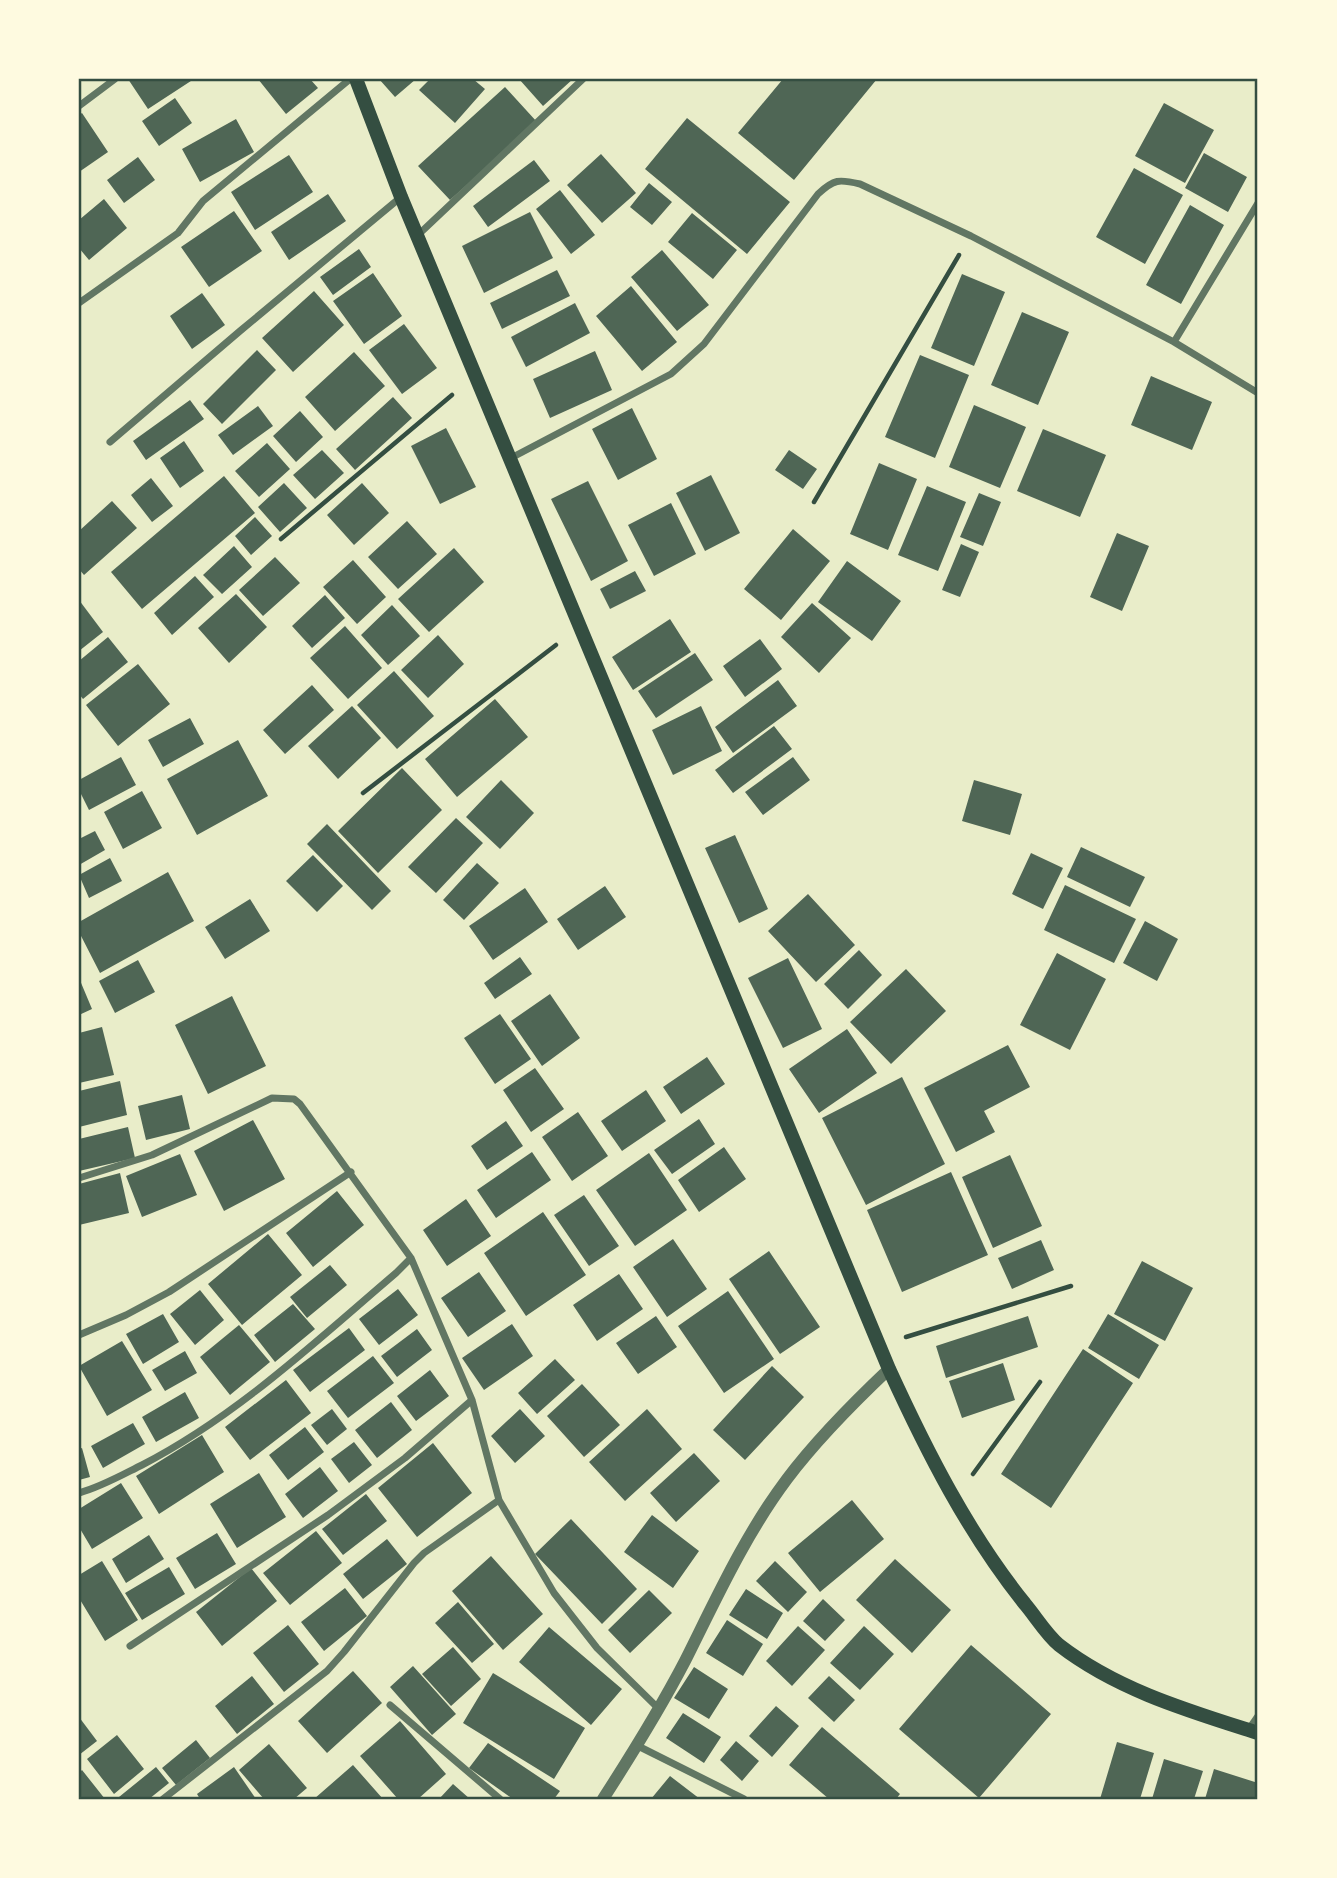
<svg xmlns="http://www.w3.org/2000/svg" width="1337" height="1878" viewBox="0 0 1337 1878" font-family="Ubuntu,sans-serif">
<rect width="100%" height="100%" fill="#e9edc9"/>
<path fill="#4f6655" d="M128,79H194L148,109Z
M258,79H310L318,88L286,114Z
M379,79H416L395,97Z
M430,79H473L485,89L455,123L419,90Z
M519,79H573L543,106Z
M783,79H877L794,180L738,133Z
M505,87L537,122L450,200L418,166Z
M175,98L192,123L159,146L142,121Z
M1164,103L1214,130L1185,183L1135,156Z
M82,113L108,152L79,172V115Z
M687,118L790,202L747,254L645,169Z
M236,119L254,152L200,182L182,149Z
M1204,153L1247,177L1228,212L1185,188Z
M601,154L636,193L602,223L567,185Z
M289,155L313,192L255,230L231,192Z
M138,157L155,180L124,203L107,180Z
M534,160L550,181L488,227L473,206Z
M1134,168L1183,195L1145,264L1096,237Z
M649,183L672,202L652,225L630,207Z
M560,190L595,235L571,254L536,209Z
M328,194L346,221L289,260L271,232Z
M104,199L127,228L89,260L79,248V220Z
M1190,205L1224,225L1181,304L1146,285Z
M234,211L262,251L209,287L181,247Z
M530,212L553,258L484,293L462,246Z
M692,213L737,250L713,279L668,242Z
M359,249L371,267L333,295L320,277Z
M662,250L709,305L677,331L631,277Z
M557,270L570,296L502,329L490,303Z
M373,273L402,316L364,344L333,301Z
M962,274L1005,292L974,366L931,348Z
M631,286L677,342L642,371L596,316Z
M314,291L344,325L293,372L262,338Z
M202,293L225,325L192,349L170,316Z
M575,303L590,333L526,367L511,337Z
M1022,312L1069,332L1038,405L991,385Z
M404,324L437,368L402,394L369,350Z
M257,350L276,370L222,424L203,404Z
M595,351L612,390L550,418L533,379Z
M354,352L385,386L335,431L305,397Z
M920,355L969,375L935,458L885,437Z
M1151,376L1212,402L1192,450L1131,425Z
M393,397L412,418L355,470L336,449Z
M190,400L204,419L146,460L133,441Z
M974,405L1026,427L1000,488L949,467Z
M258,406L273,426L233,455L218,435Z
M632,408L657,459L618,480L592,429Z
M300,411L323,437L296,462L273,436Z
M446,428L476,487L440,504L411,446Z
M1043,429L1106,455L1080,517L1017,491Z
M184,441L204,471L180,488L160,458Z
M267,443L290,469L259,497L235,471Z
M322,450L344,473L315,499L293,475Z
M789,450L817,469L803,489L775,470Z
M879,463L917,479L888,550L850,534Z
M711,475L740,533L705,551L676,493Z
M224,476L255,513L142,609L111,572Z
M151,478L173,506L152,522L131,495Z
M588,481L628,561L591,581L551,499Z
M284,483L307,508L280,532L258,507Z
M362,483L389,513L354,545L327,515Z
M927,486L966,502L938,571L898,555Z
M979,493L1001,502L983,546L960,537Z
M112,501L137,528L84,575L79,569V531Z
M671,503L696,554L654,576L628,525Z
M255,517L272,536L251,555L235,536Z
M407,521L437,554L398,589L368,557Z
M793,529L830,561L781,620L744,589Z
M1117,533L1149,546L1122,611L1090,597Z
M961,544L979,552L960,597L942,590Z
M234,546L252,567L222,594L203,575Z
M454,548L484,582L429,632L398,599Z
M275,557L300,583L263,616L239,590Z
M353,560L386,597L357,624L323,587Z
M847,561L901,601L872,641L818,602Z
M635,571L646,591L610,609L600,589Z
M195,576L214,597L172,635L154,613Z
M236,594L267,627L229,663L198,628Z
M325,595L345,618L312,648L292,626Z
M79,600L103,632L79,651Z
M812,603L851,638L819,673L781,637Z
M392,605L420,636L388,665L361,635Z
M670,619L691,652L633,690L612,657Z
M345,626L382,668L348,699L310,658Z
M438,635L464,664L428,698L401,670Z
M108,637L128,662L83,699L79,694V661Z
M760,639L782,669L745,697L723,666Z
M695,653L713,680L656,718L638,691Z
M138,664L170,704L118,746L86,705Z
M394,671L434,716L397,749L357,705Z
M778,680L797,706L733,753L715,727Z
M312,685L334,710L285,754L263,730Z
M495,699L528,737L457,797L425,759Z
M352,706L381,738L338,779L308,746Z
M701,706L722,751L673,775L652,730Z
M190,718L204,744L163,767L148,740Z
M774,726L792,749L733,793L715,770Z
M238,740L268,796L197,835L167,779Z
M121,757L136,785L89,810L79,790V780Z
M793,757L810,780L763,815L745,792Z
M402,768L442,810L378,873L338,831Z
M501,780L534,813L500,849L466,817Z
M974,780L1022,794L1010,835L962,821Z
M142,791L162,828L123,849L104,812Z
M456,818L483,843L436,893L408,867Z
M327,824L391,891L372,910L307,844Z
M95,831L105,850L79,865V839Z
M735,835L768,909L739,923L705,848Z
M1081,847L1145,877L1130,907L1067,877Z
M1031,853L1063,868L1043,909L1012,894Z
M313,855L343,886L317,912L286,881Z
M110,858L122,881L89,898L79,875Z
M477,863L499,883L464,920L443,900Z
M168,872L194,921L100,973L79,932V922Z
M1065,885L1136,919L1114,963L1044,930Z
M605,886L626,917L578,950L557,919Z
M525,888L548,922L493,960L469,926Z
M808,894L855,945L816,982L768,931Z
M250,899L270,931L225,959L205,927Z
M1145,921L1178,939L1157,981L1123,963Z
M859,950L882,975L848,1009L824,984Z
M1057,953L1106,979L1070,1050L1020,1025Z
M520,957L532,974L495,999L484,983Z
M788,958L822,1029L783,1048L748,978Z
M138,960L155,992L115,1013L99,981Z
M906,969L946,1011L891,1064L850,1022Z
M79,978L92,1009L79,1015Z
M550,994L580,1038L542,1066L511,1021Z
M232,996L266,1066L208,1094L175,1025Z
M500,1014L531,1059L495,1084L464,1038Z
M102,1027L114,1075L79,1083V1033Z
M847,1029L877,1073L819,1113L789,1069Z
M1008,1045L1030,1087L984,1111L995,1132L956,1152L924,1088Z
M707,1057L725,1084L681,1114L663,1087Z
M535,1068L564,1109L531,1132L503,1090Z
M902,1077L945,1164L866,1205L822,1118Z
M120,1081L127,1115L79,1127V1091Z
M646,1090L666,1121L622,1151L601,1121Z
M182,1095L190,1129L146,1140L138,1106Z
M578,1112L608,1156L572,1181L542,1137Z
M699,1119L715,1144L672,1174L654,1150Z
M253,1120L285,1179L224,1211L194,1151Z
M506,1121L523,1146L487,1170L471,1146Z
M128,1127L135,1158L79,1171V1139Z
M724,1147L746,1179L699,1212L678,1180Z
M532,1152L551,1180L496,1218L477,1190Z
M649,1153L687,1210L635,1246L596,1190Z
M180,1154L197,1195L142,1217L126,1176Z
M1010,1155L1042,1226L993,1248L962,1177Z
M951,1172L988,1255L902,1292L867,1210Z
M120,1173L129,1213L79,1225V1184Z
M337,1191L364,1225L313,1267L286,1233Z
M584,1195L619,1246L589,1266L554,1215Z
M466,1199L491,1236L447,1266L423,1230Z
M543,1212L586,1275L526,1316L484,1253Z
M268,1234L302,1275L242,1325L208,1284Z
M673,1239L707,1289L667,1317L633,1267Z
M1041,1240L1054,1270L1012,1289L998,1258Z
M769,1251L820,1327L780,1354L729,1279Z
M1142,1261L1193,1288L1165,1341L1114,1314Z
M330,1265L347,1285L307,1318L290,1297Z
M479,1272L506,1311L468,1337L441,1298Z
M619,1274L643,1309L597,1341L573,1305Z
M398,1289L418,1315L379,1345L359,1319Z
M200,1290L224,1320L195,1345L170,1314Z
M728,1291L774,1359L724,1393L678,1326Z
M293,1304L315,1329L275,1362L254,1335Z
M163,1314L179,1342L143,1364L126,1334Z
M1108,1314L1159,1345L1139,1379L1088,1348Z
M656,1316L677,1347L638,1374L616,1343Z
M1028,1316L1038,1347L946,1378L936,1346Z
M512,1324L533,1356L484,1390L462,1358Z
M239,1325L270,1362L230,1395L200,1357Z
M349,1328L365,1350L310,1392L293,1370Z
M417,1329L432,1350L397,1377L381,1356Z
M122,1341L152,1390L107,1416L79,1366Z
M1083,1349L1133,1383L1051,1508L1001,1474Z
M185,1351L197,1373L165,1391L152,1370Z
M373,1356L394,1383L348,1418L327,1391Z
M555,1359L575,1380L537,1414L518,1393Z
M1003,1363L1015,1400L962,1418L949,1381Z
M772,1366L804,1397L745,1460L713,1430Z
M430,1370L449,1396L416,1421L397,1396Z
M286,1380L311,1413L250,1460L225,1427Z
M582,1384L620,1425L584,1457L547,1416Z
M185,1392L199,1418L156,1442L142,1417Z
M391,1402L412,1430L377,1458L355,1430Z
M332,1409L347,1429L327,1445L311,1425Z
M520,1409L545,1436L515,1463L491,1436Z
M647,1409L682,1449L625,1501L589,1462Z
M133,1423L145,1444L103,1468L91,1446Z
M305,1427L324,1452L288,1480L269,1455Z
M202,1435L224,1472L159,1514L136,1476Z
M354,1442L372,1465L349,1483L331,1459Z
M433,1443L472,1493L417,1537L378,1488Z
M82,1448L90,1477L79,1480V1449Z
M694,1453L720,1481L676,1522L650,1493Z
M320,1467L338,1491L303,1518L285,1494Z
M259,1473L286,1517L237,1548L210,1504Z
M121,1483L143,1518L92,1549L79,1527V1509Z
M366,1494L387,1521L343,1555L322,1529Z
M852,1500L884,1539L820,1592L788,1553Z
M652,1515L699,1551L673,1588L624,1552Z
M571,1519L637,1589L602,1624L535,1554Z
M316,1531L342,1563L290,1605L263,1573Z
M217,1533L236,1564L195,1589L176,1558Z
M149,1535L164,1559L126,1583L112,1559Z
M387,1539L407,1564L363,1599L343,1574Z
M491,1556L543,1614L503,1650L452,1591Z
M895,1559L951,1610L912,1653L856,1600Z
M102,1561L138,1620L105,1641L79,1598V1575Z
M775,1561L807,1592L788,1612L756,1581Z
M169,1567L185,1594L142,1620L125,1593Z
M251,1568L277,1601L222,1646L196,1612Z
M345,1588L367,1616L324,1651L301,1622Z
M746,1589L783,1613L767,1639L729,1615Z
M649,1590L672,1613L630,1653L608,1630Z
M823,1599L845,1620L825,1641L803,1621Z
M458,1602L494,1644L472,1663L435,1623Z
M727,1620L763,1644L743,1676L706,1653Z
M288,1625L319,1664L284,1692L253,1653Z
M798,1626L825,1650L792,1686L766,1661Z
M864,1626L894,1654L860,1690L830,1663Z
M549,1627L622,1689L591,1725L519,1662Z
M971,1645L1051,1714L979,1798L899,1729Z
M453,1647L481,1679L451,1706L422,1674Z
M413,1666L456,1714L432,1735L390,1687Z
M694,1667L728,1689L709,1719L674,1698Z
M353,1671L382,1703L327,1753L298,1721Z
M493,1673L585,1728L554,1779L463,1723Z
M252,1676L274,1704L237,1734L215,1706Z
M829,1676L855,1700L834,1722L808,1698Z
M776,1706L799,1726L772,1757L749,1736Z
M683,1713L721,1737L704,1763L666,1738Z
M79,1717L97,1741L79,1755Z
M400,1721L446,1774L418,1799H398L360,1756Z
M822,1727L900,1794L896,1799H829L789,1765Z
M117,1735L144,1769L114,1794L87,1759Z
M196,1740L210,1758L176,1785L162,1768Z
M736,1741L759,1761L742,1781L720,1760Z
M1117,1742L1154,1753L1140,1799H1100Z
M488,1743L560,1791L554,1799H513L469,1768Z
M269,1744L307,1788L294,1799H264L239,1770Z
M1164,1759L1203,1771L1194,1799H1152Z
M353,1765L383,1799H314Z
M156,1767L169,1783L149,1799H121L119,1797Z
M234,1767L256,1799H200L197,1794Z
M1214,1769L1258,1783V1799H1205Z
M82,1770L105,1799H79V1773Z
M670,1776L700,1799H651Z
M453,1784L470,1799H439Z"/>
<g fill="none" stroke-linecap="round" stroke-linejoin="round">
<path stroke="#344e41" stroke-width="4.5" d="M814,502L959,255
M281,539L452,395
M363,793L556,645
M906,1337L1071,1286
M973,1474L1040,1382"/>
<path stroke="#617663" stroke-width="7" d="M79,106L115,79
M418,235L583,79
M79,303L178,233L203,201L350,79
M1174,342L1258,203
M110,442L240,331L401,197
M511,458L671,374L704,344L818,194C834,179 839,179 860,184L971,236L1174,342L1258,393
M79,1178L152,1155L272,1098L294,1099L300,1104L411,1258L472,1400L499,1500L554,1593L597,1648L659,1709
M79,1335L126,1315L169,1292L351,1172
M79,1493C101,1487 122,1475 142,1465C237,1416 315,1342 396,1273L411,1258
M130,1646L328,1515L405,1458L472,1400
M390,1705L500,1799
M1249,1729L1258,1716
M638,1746L744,1799
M163,1799L327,1671L344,1652L414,1563L424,1553L499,1500"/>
<path stroke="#617663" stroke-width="12" d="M603,1799C632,1754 660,1709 685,1661C716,1599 745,1535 787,1479C817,1439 852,1404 889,1369"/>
<path stroke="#344e41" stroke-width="14" d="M356,79L401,197L889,1369C927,1452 968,1533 1025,1604C1036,1617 1046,1634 1059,1645C1117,1690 1189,1711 1258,1733"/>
</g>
<rect width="1337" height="1878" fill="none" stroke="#fefae0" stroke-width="161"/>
<rect x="80" y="80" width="1176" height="1718" fill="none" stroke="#344e41" stroke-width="2.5"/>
</svg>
